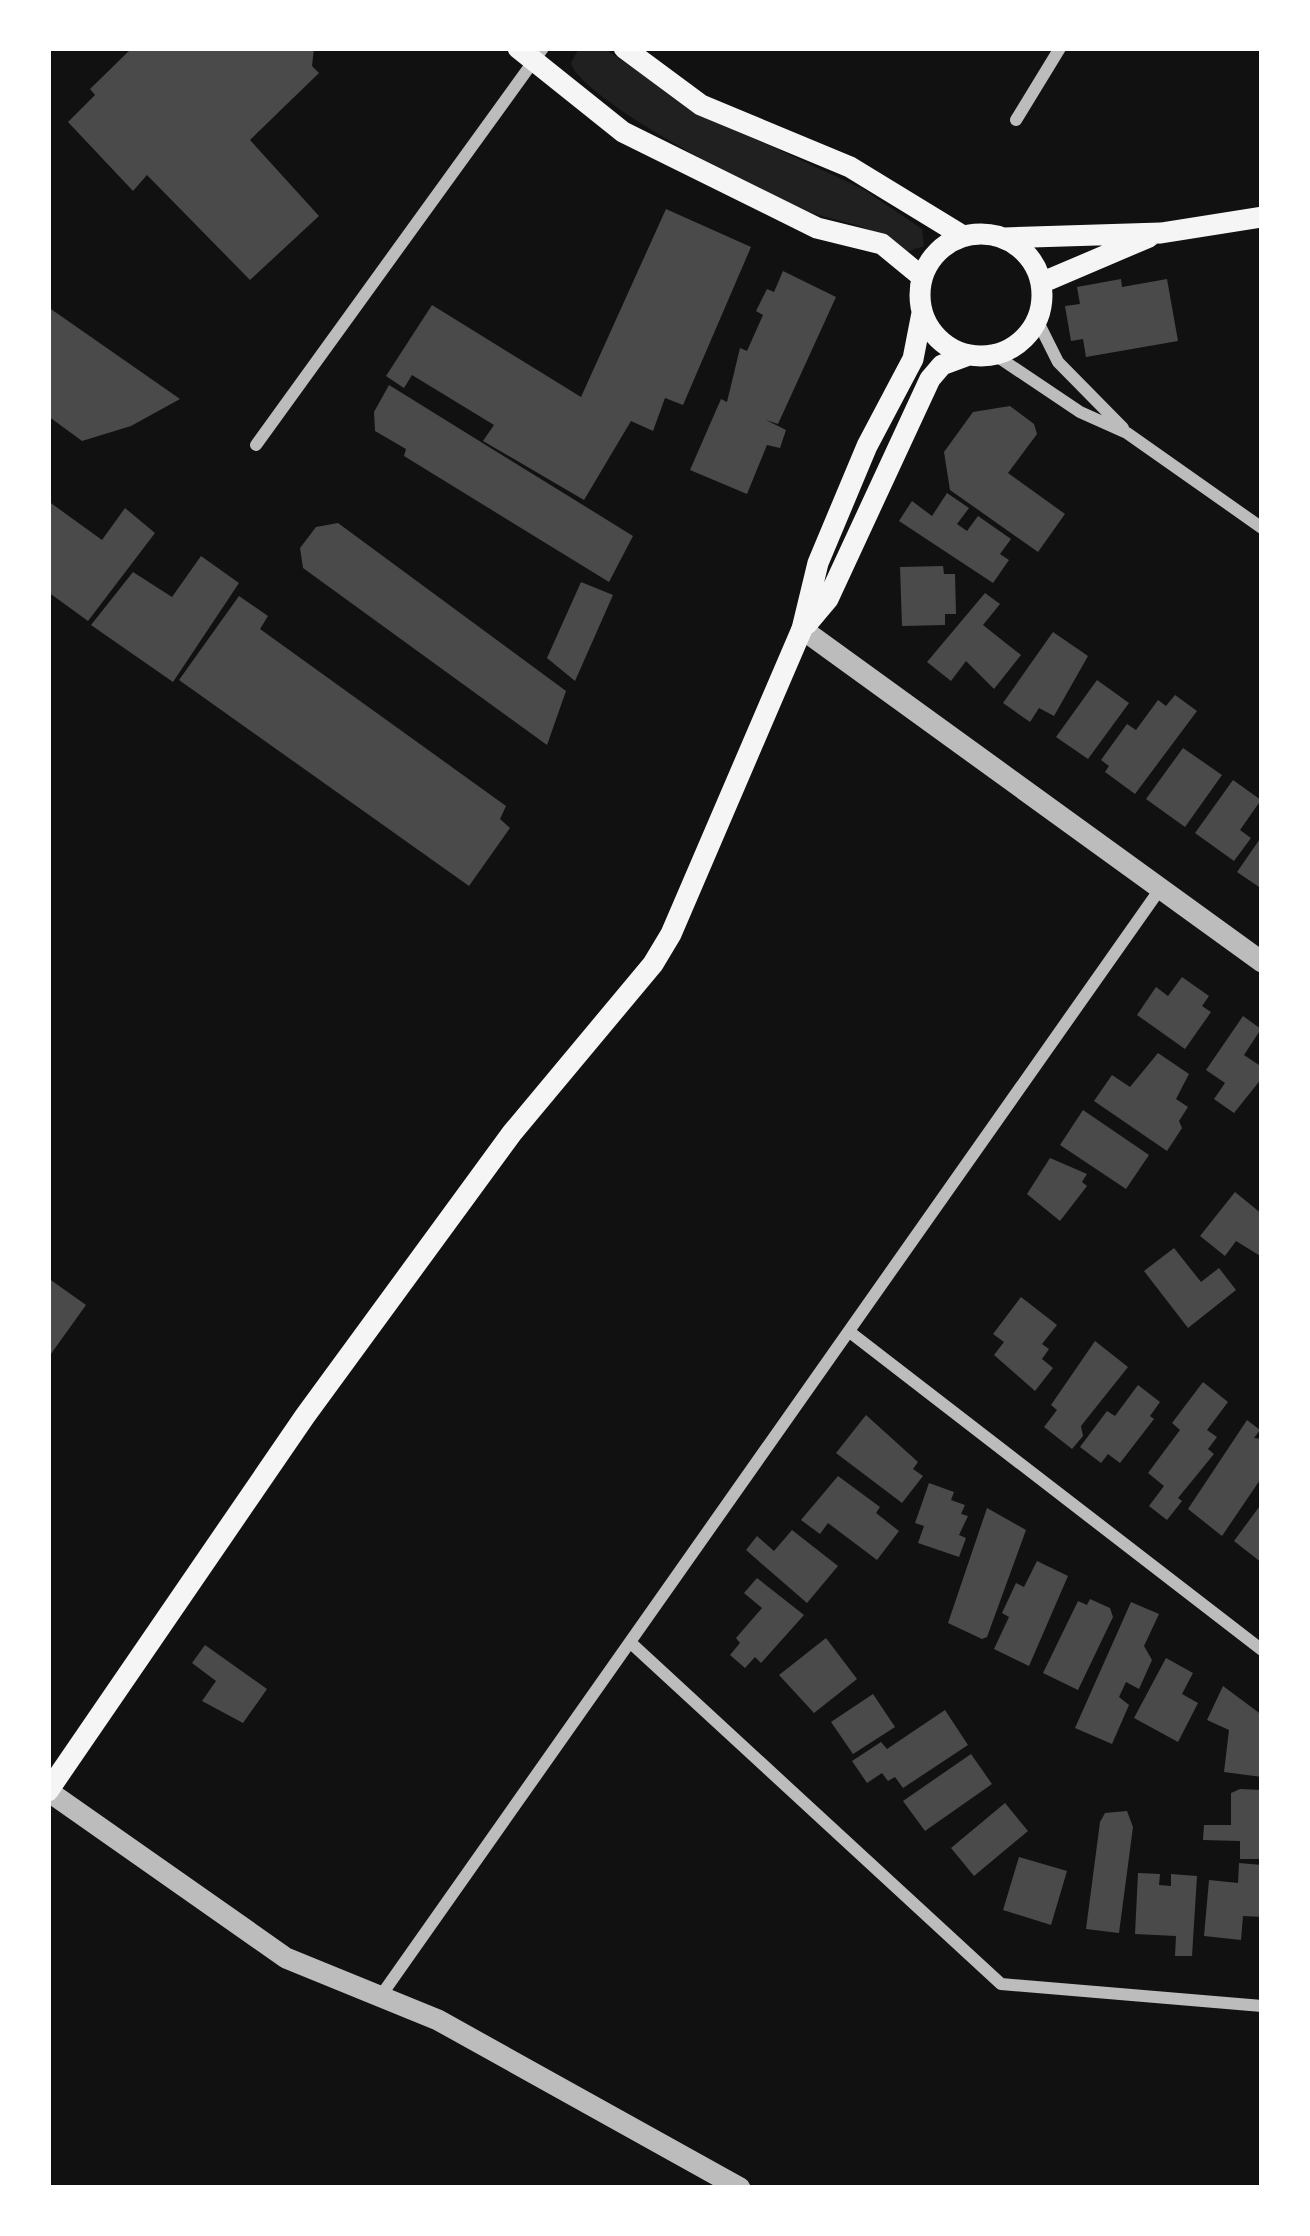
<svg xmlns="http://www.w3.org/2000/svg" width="1310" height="2236" viewBox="0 0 1310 2236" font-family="'Work Sans',sans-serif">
<rect width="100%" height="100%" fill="#111"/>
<path fill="#202020" d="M579,48L608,51L700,113L863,189L922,229L924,246L906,252C871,227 861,226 822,216C779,204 580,100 571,63Z"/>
<path fill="#4a4a4a" d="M132,48H314L312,66L319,73L250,140L319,216L250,280L147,175L133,191L68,122L95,95L90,89Z
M666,209L751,247L683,405L665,398L653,431L631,421L584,500L483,441L494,425L412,375L404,388L386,376L432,305L581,397Z
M783,271L836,297L778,424L766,420L786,430L780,448L767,445L747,494L690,470L721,399L727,402L740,348L747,351L763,315L756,311L767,289L774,292Z
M1121,279L1122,287L1167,279L1178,341L1086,357L1083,339L1071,341L1065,306L1080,304L1077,287Z
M48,307L180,399L131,426L82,441L48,416Z
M389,385L633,536L609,582L404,456L406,449L375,431L374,412Z
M1010,406L1034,424L1037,434L1008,473L1065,514L1038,552L950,490L944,452L973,412Z
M947,493L969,508L957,524L967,531L978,516L1011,539L1000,554L1009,560L993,583L899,521L912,501L932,516Z
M48,501L102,540L125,508L155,533L88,621L48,592Z
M338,523L566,691L547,745L303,568L300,548L316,527Z
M201,556L239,583L173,682L91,625L133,572L172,597Z
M943,566L944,574H955L956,614H945V625L902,626L900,567Z
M581,582L613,595L575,681L547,658Z
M985,593L1000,604L983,625L1021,655L994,689L966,661L951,681L927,662Z
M239,596L268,616L260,629L506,806L500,819L510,828L469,886L179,680Z
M1053,632L1088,656L1054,716L1039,708L1030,722L1003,703Z
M1097,680L1129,703L1088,759L1056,737Z
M1175,695L1197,711L1135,794L1105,772L1109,766L1101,760L1127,724L1136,730L1158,700L1166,706Z
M1183,748L1222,775L1185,827L1146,799Z
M1233,780L1261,800L1240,830L1251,838L1234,861L1195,833Z
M1262,836V889L1237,872Z
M1182,977L1209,996L1202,1006L1211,1012L1185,1049L1137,1015L1156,987L1168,996Z
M1243,1016L1261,1029L1244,1055L1262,1067V1078L1234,1113L1214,1099L1225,1083L1206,1070Z
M1158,1053L1189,1074L1176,1099L1188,1107L1179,1121L1182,1128L1167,1151L1094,1101L1112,1075L1130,1087Z
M1083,1110L1149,1155L1126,1189L1060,1145Z
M1050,1158L1087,1174L1082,1182L1087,1186L1060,1221L1027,1194Z
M1235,1192L1262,1214V1257L1236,1241L1225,1256L1200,1236Z
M1174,1248L1201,1282L1219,1268L1236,1290L1188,1328L1144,1271Z
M48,1278L86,1305L48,1358Z
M1021,1297L1057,1325L1042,1344L1049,1349L1042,1359L1053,1368L1035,1391L994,1355L1004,1342L993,1334Z
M1095,1341L1128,1367L1081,1426L1083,1436L1072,1449L1044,1427L1057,1410L1051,1405Z
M1203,1382L1228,1402L1207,1430L1217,1437L1208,1449L1214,1454L1178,1498L1182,1501L1167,1520L1149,1506L1164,1486L1148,1473L1180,1430L1172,1423Z
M1138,1385L1160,1402L1150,1416L1154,1419L1120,1463L1108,1454L1101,1463L1080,1447L1107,1411L1115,1416Z
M866,1415L918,1462L913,1469L923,1476L902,1503L836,1453Z
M1247,1420L1260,1430L1254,1438L1262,1439V1477L1222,1536L1188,1509Z
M838,1476L880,1507L876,1513L899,1531L877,1560L828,1523L820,1534L801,1520Z
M929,1483L954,1492L951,1500L965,1505L961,1514L968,1516L959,1535L966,1538L959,1557L918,1543L924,1526L915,1523Z
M1262,1503V1563L1234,1541Z
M987,1508L1026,1530L987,1637L982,1639L948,1623Z
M792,1530L838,1566L807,1603L746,1550L757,1536L774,1551Z
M1037,1561L1068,1576L1029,1666L994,1649L1009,1617L1002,1613L1016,1583L1024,1587Z
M757,1578L804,1615L761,1663L755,1657L745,1668L730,1655L740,1643L736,1638L762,1608L744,1593Z
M1090,1599L1110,1608L1113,1617L1078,1690L1043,1673L1078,1601L1087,1605Z
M1131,1602L1159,1614L1144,1646L1152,1660L1139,1689L1126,1682L1119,1697L1129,1705L1112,1744L1075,1728Z
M826,1638L857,1679L814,1713L779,1675Z
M205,1645L267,1689L243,1723L202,1701L216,1681L192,1663Z
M1166,1658L1193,1673L1182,1694L1198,1703L1178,1742L1134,1718Z
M1223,1686L1262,1715V1777L1224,1772L1229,1730L1207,1720Z
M873,1694L895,1727L853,1754L831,1722Z
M945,1710L968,1745L903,1788L895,1777L888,1781L882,1773L867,1783L852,1761L881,1742L887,1749Z
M971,1754L992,1784L925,1831L903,1801Z
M1240,1789L1262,1790V1859H1240V1841L1203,1840L1204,1825H1231V1793Z
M1005,1803L1028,1831L974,1876L951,1848Z
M1127,1811L1133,1827L1119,1933L1086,1929L1100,1822L1105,1813Z
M1019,1857L1067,1871L1051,1925L1003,1910Z
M1239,1863L1262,1865V1917L1243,1916L1241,1940L1204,1936L1209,1880L1238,1883Z
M1138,1873L1160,1874L1159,1885L1171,1886V1874L1197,1876L1192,1956H1175L1176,1936L1135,1934Z"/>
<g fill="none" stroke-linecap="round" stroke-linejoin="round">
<path stroke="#bcbcbc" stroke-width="12" d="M1016,120L1060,48
M1037,320L1058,362L1123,428
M995,355L1080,412L1127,433L1262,528
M256,445L543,48
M851,1333L1262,1650
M632,1644L1001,1984L1262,2006
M380,1997L1160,889"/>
<path stroke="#bcbcbc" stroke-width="21" d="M802,629L1262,962
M48,1791L286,1958L438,2020L740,2188"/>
<path stroke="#f5f5f5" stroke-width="21" d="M518,48L623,132L817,228L882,244L922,277
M624,48L701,105L850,167L963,236
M920 295a61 61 0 1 1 122 0a61 61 0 1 1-122 0Z
M1004,238L1161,233L1262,217
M1041,283L1149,237
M807,624L828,599L930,379L942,365L969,355
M48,1791L305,1416L512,1133L653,964L671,934L802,629L818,563L867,446L913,359L922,313"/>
</g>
<rect width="1310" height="2236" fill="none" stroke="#ffffff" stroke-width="102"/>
</svg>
